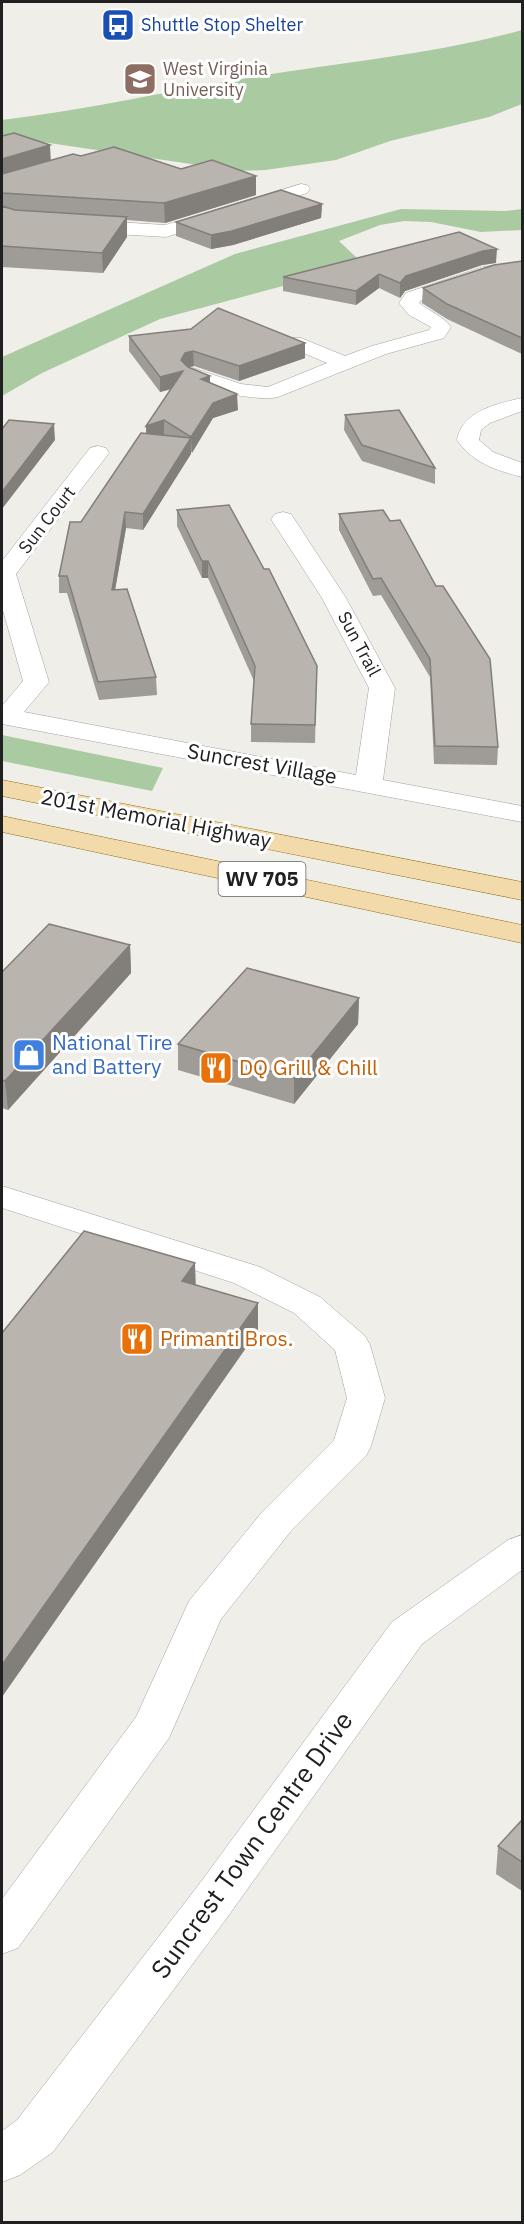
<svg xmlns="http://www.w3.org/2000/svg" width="524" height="2224" viewBox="0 0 524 2224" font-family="'IBM Plex Sans',sans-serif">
<rect width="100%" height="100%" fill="#f0eee8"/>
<path fill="#aacaa2" d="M522,30V104L489,117L390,141L336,160L265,170L238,171L2,136V120C86,110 169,91 253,77C343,62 435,54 522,30Z
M401,209L505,211L522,209V230L481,232L431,222L404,221L380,225L339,241L357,258L353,267L160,319L42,373L2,396V357L235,254Z
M2,735L163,768L152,791L2,761Z"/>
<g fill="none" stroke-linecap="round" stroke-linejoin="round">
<g stroke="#a1a1a1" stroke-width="1">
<path id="minor" d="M301,184L307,185L310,189L307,193L166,237L17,228L2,224V214L17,216L165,225Z
M522,262V274L493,277L420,301L419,303C430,312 442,315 451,327L444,338L386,354L278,397C260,402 193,390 183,374L186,370L193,368L241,384L268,387L327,363L287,346L284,342L287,338H301L345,356L372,346L429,330L431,327L409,315L399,303L406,293L483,267Z
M522,398V411L490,423L481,430L479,440L493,452L522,463V477C495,470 473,463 457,440C462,411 496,404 522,398Z
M98,446L106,448L109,453L16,574L49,682L24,712L356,775L369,688L322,598L271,519L275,514L283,512L291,514L346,598L395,688L383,780L522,806V822L2,724V706L23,681L2,607V561L90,448Z
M2,1186L260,1267L320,1297L365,1336L370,1345L385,1398L371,1446L366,1456L291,1531L221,1619L169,1738L18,1948L2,1954V1899L136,1717L189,1601L263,1511L334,1440L347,1398L335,1350L294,1313L234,1283L2,1208Z
M522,1535V1570L422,1644L229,1915L53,2152L20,2175L2,2182V2131L17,2120L197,1887L392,1622L508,1540Z"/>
</g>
<g stroke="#8b6f11" stroke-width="1">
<path id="primary" d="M2,780L522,882V900L2,796Z
M2,816L522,925V943L2,832Z"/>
</g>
<use href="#minor" fill="#fff" fill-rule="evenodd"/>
<use href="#primary" fill="#f2daab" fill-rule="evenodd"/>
</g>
<path fill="#9f9b96" d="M2,136L50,145V160L81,156L256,195L165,223L127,220V237L103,273L2,267Z
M322,204L321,218L233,245L211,249L176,236V222Z
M522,261V354L447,319L422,303L423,288Z
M496,263L482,265L405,291L400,298L379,288L356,305L283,291V277Z
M191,329L305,358L239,381L194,366L189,367L210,383L238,410L213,418L143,530L126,528L115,590L156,677L157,695L99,700L67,593H59V576L81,522L146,433V426L171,389L160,392L129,351V336Z
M345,415L435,468V484L362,461L344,430Z
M177,510L264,569L317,666L315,743L251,742V724L254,681L208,578H202L177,526Z
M339,514L498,747L497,765L434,764L430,677L381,595L373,596L339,530Z
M130,945L131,973L8,1110L2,1108V972Z
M359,998L358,1024L294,1104L178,1070V1044Z
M522,1820V1891L496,1874L498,1846Z"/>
<path fill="#827e7a" d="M50,145L51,165L2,179V159Z
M256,176V195L165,223L164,203Z
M322,204L321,218L233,245L211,249V235Z
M127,217V237L103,273L102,253Z
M497,249L496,263L482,265L405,291L400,298V283L406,276L483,251Z
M379,274V288L356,305V291Z
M305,343V358L239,381V366Z
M193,351L194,366L185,368L183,386L160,392V377L181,360L185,353Z
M210,376V391L201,379Z
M237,394L238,410L213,418L192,453L191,437L213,403Z
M164,420V435L147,441L146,426Z
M54,424L55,440L2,509V492Z
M191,438V454L143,530V514Z
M125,512L126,528L112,607V590Z
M202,561H208V578H202Z
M130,945L131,973L8,1110L5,1081Z
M359,998L358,1024L294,1104V1078Z
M195,1263L196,1291L182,1281Z
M258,1303V1331L2,1697V1665Z"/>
<path fill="#b9b4ae" stroke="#827e7a" stroke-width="1.5" d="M14,133L50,145L2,159V136Z
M114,147L181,169L212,160L256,176L164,203L2,193V174L73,154L81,156Z
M281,190L322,204L232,231L211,235L176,222Z
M2,206L15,210L127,217L102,253L2,246Z
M459,232L497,249L483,251L406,276L400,283L379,274L356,291L283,277Z
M522,261V338L447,304L423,288L494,265Z
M218,308L305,343L239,366L193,351L185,353L181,360L188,367L210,376L201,379L237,394L213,403L191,437L164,420L146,426L183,371L160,377L129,336L191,329Z
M399,410L435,468L362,445L345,415Z
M9,420L54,424L2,492V429Z
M141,433L191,438L143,514L125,512L112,590L127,589L156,677L98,682L67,576H59L70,522H81Z
M229,505L264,569H269L317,666L315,725L251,724L255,666L208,561H202L177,510Z
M383,510L390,521L400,520L436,586H443L490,659L498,747L435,746L430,659L381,578L373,579L339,514Z
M49,924L130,945L5,1081L2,1080V972Z
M247,968L359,998L294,1078L178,1044Z
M84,1231L195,1263L182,1281L258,1303L2,1665V1333Z
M522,1820V1862L498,1846Z"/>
<defs>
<g id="bus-square" transform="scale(1.725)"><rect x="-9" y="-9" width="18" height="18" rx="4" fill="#1a4fb4" stroke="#fff"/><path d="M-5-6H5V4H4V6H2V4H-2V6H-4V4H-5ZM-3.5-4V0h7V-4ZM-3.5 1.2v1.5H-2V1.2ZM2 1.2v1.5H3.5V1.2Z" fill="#fff"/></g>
<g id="university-square" transform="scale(1.725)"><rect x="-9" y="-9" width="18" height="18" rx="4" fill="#8d6e63" stroke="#fff"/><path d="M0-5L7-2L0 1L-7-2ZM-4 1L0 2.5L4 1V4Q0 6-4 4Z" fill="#fff"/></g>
<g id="shop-square" transform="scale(1.725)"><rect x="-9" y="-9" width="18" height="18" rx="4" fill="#3f7fe0" stroke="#fff"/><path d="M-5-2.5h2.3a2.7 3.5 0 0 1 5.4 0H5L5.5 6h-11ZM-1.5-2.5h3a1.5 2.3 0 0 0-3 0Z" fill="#fff"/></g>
<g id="restaurant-square" transform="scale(1.725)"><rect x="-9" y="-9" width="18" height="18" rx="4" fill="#e8710a" stroke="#fff"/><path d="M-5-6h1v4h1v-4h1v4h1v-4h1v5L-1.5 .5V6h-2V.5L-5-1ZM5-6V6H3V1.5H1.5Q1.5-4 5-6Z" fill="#fff"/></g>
</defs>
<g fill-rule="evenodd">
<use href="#bus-square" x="118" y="25"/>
<use href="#university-square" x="140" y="79"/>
<use href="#shop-square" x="29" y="1055"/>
<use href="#restaurant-square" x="216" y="1068"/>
<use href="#restaurant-square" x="137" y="1339"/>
</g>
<g text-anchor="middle" stroke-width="6" stroke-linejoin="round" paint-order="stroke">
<g font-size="18" fill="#164399" stroke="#fff" text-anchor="start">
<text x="141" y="31">Shuttle Stop Shelter</text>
</g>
<g font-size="18" fill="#785e54" stroke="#fff" text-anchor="start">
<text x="163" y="75">West Virginia<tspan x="163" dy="21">University</tspan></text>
</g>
<g font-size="18" fill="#202020" stroke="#fff">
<text transform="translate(47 520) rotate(-52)" y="6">Sun Court</text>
<text transform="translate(359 644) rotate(62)" y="6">Sun Trail</text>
</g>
<rect fill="#fff" stroke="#636363" stroke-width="1.5" x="218.5" y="862" width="87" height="34" rx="4.5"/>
<g font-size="20" font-weight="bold" fill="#202020">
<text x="262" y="886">WV 705</text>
</g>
<g font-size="21" fill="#202020" stroke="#fff">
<text transform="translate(262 764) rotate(10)" y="7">Suncrest Village</text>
<text transform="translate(156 819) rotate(11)" y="7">201st Memorial Highway</text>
</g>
<g font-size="21" fill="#366cbe" stroke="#fff" text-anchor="start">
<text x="52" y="1050">National Tire<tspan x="52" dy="24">and Battery</tspan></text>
</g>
<g font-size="21" fill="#c56008" stroke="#fff" text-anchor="start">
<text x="239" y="1075">DQ Grill &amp; Chill</text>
<text x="160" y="1346">Primanti Bros.</text>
</g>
<g font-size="26" fill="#202020" stroke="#fff">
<text transform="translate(252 1845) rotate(-54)" y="9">Suncrest Town Centre Drive</text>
</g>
</g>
<rect width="524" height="2224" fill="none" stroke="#202020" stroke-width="6"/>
</svg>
